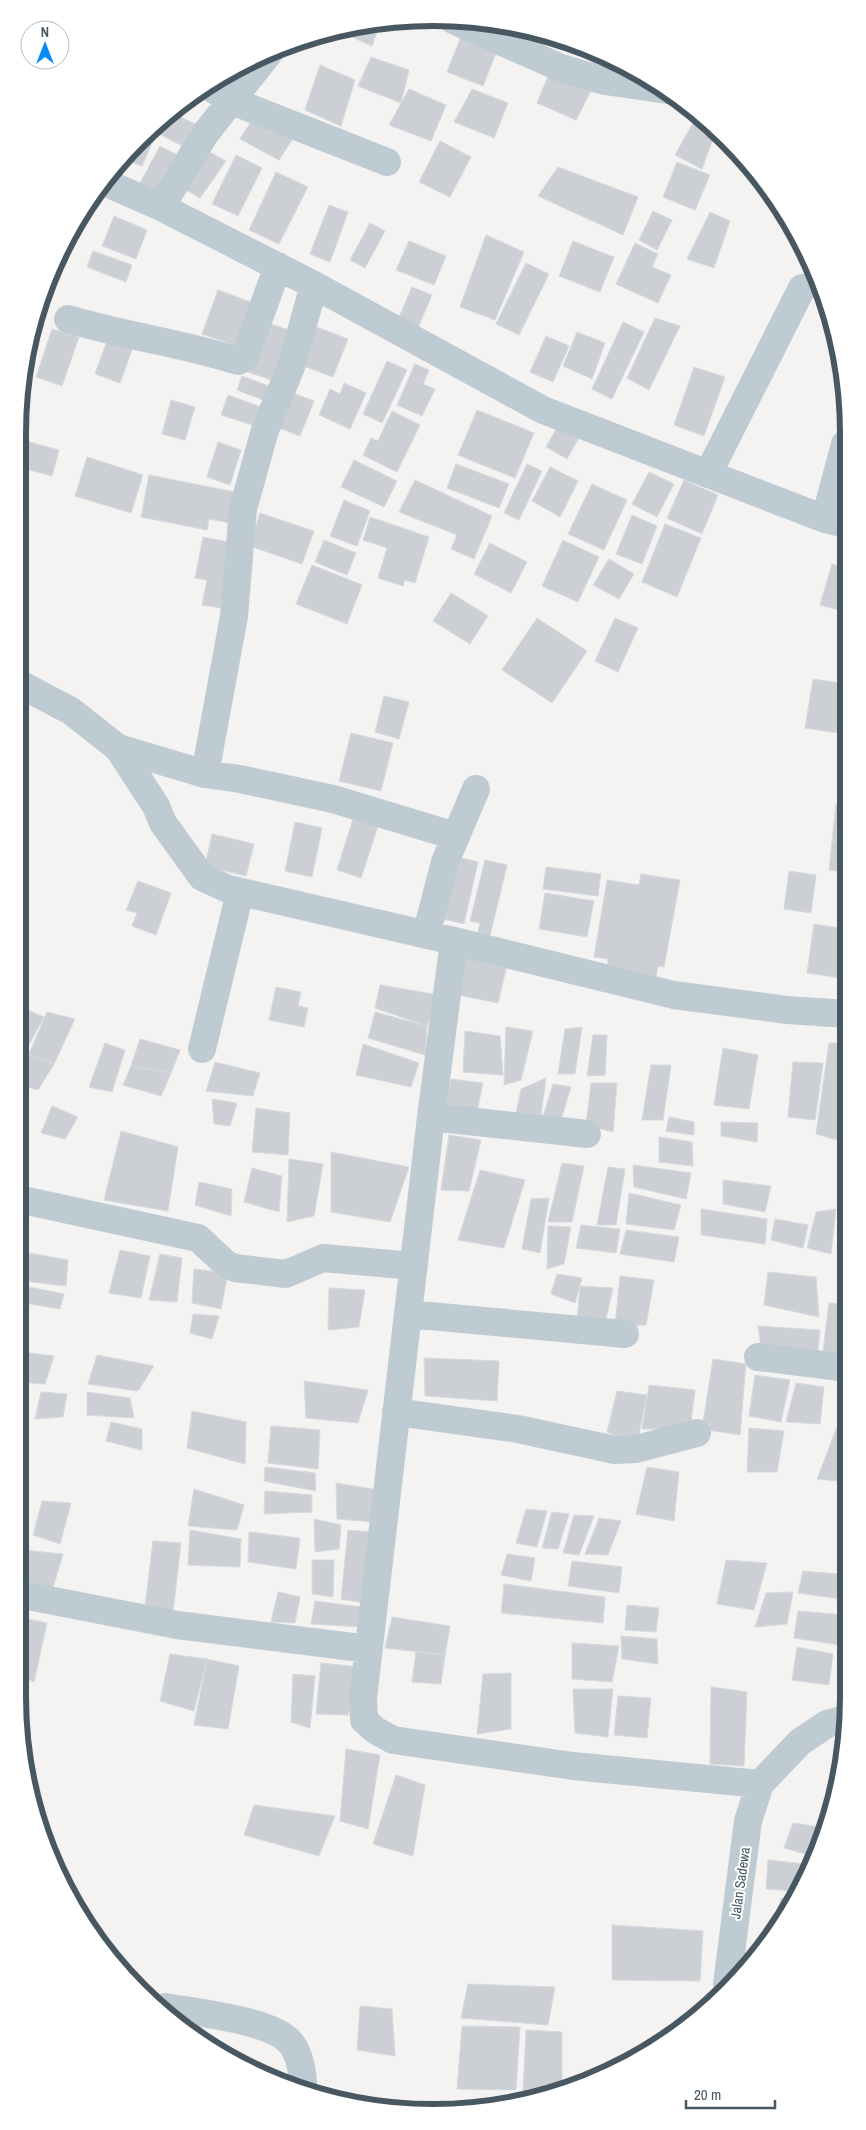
<svg xmlns="http://www.w3.org/2000/svg" width="866" height="2130" viewBox="0 0 866 2130" font-family="'Archivo Narrow',sans-serif">
<rect width="100%" height="100%" fill="#f5f2f2"/>
<path fill="#ccd0d5" stroke="#d6d9de" d="M380,23L372,46L336,30Z
M494,23L533,32L527,50L490,33Z
M462,34L498,48L483,86L447,72Z
M371,57L409,70L401,103L358,86Z
M320,65L355,80L341,126L305,110Z
M238,68L233,77L227,74Z
M550,71L593,87L576,120L537,103Z
M409,89L446,105L431,141L389,125Z
M472,89L508,103L494,138L454,122Z
M170,112L199,126L187,148L159,134Z
M255,115L294,137L279,160L240,139Z
M697,116L715,133L702,169L675,155Z
M153,128L158,130L142,166L121,158Z
M440,141L471,157L450,197L419,182Z
M160,146L181,157L160,195L139,185Z
M206,150L226,161L200,198L181,187Z
M236,155L262,168L238,216L212,204Z
M677,162L710,175L695,210L663,197Z
M558,167L638,197L623,235L538,196Z
M276,172L308,187L279,244L249,230Z
M329,205L348,212L330,262L310,254Z
M653,211L672,220L657,250L639,240Z
M710,212L730,221L714,268L687,259Z
M114,216L147,230L136,259L102,246Z
M370,223L385,231L365,268L350,260Z
M486,235L524,252L495,320L460,307Z
M409,241L446,256L434,285L396,270Z
M573,241L614,257L600,292L559,276Z
M635,243L658,254L652,267L671,275L658,303L616,284Z
M93,251L132,265L126,282L87,267Z
M526,263L549,274L519,335L496,324Z
M412,287L432,295L417,330L397,322Z
M218,290L259,305L243,348L202,334Z
M655,318L680,326L649,390L627,378Z
M262,321L298,333L280,383L245,371Z
M623,322L644,332L612,399L592,389Z
M314,326L348,339L333,377L298,364Z
M52,329L79,337L62,386L36,377Z
M577,332L605,343L592,379L563,366Z
M546,336L569,346L553,382L530,372Z
M108,338L133,347L120,383L95,374Z
M387,361L407,370L382,423L363,414Z
M415,364L429,370L423,384L435,389L422,416L397,405Z
M694,367L725,377L704,436L674,425Z
M242,376L274,388L268,402L237,390Z
M344,383L366,393L350,429L319,415L330,389L340,394Z
M285,390L314,401L300,436L271,425Z
M228,395L261,407L255,426L221,415Z
M171,400L195,407L185,440L162,434Z
M477,410L534,433L515,478L458,455Z
M392,411L420,425L397,472L363,455L371,438L378,441Z
M559,424L580,436L567,459L546,447Z
M26,441L59,450L52,476L19,467Z
M218,442L241,450L230,485L207,477Z
M87,457L143,475L131,513L75,496Z
M354,460L397,481L384,507L341,487Z
M456,464L509,484L499,508L447,488Z
M527,464L542,471L519,520L504,513Z
M550,467L578,481L560,517L532,501Z
M649,472L674,484L657,517L632,504Z
M149,475L235,492L229,523L209,519L207,530L141,517Z
M415,480L492,516L474,559L451,549L457,535L399,512Z
M684,480L718,495L702,534L667,518Z
M592,484L627,500L604,550L568,534Z
M344,500L370,511L357,546L330,536Z
M260,513L314,531L302,564L250,546Z
M632,515L657,526L642,564L616,554Z
M370,517L429,537L415,583L405,580L403,586L378,578L387,548L363,540Z
M665,524L701,538L677,597L642,582Z
M203,537L234,543L221,608L202,605L207,580L195,578Z
M324,540L356,553L347,575L315,562Z
M563,540L599,557L578,602L542,586Z
M490,543L527,562L511,593L474,574Z
M609,559L634,574L619,599L593,585Z
M832,564L845,568L846,612L820,605Z
M312,565L362,585L347,624L296,604Z
M451,593L488,616L470,644L433,621Z
M537,618L587,651L552,703L502,670Z
M615,618L638,628L618,672L595,661Z
M813,679L846,684L838,733L805,728Z
M384,696L409,702L399,739L375,732Z
M351,733L393,743L381,791L339,781Z
M846,749V784H842Z
M836,804L846,805V842L832,841Z
M353,819L378,826L361,878L337,870Z
M295,822L322,828L312,877L285,871Z
M212,834L254,844L246,876L205,866Z
M832,841L846,842V872L829,870Z
M453,856L478,862L464,924L439,918Z
M485,860L507,865L489,940L477,937L480,923L470,921Z
M546,867L601,874L598,896L543,889Z
M789,871L816,875L811,913L784,909Z
M641,874L680,880L664,967L658,966L656,977L607,968L608,959L594,957L607,880L639,885Z
M138,881L171,893L156,935L132,926L137,913L126,910Z
M545,893L594,901L587,937L539,929Z
M814,924L846,929L847,979L807,973Z
M466,957L507,965L498,1003L458,995Z
M380,985L439,995L427,1026L375,1008Z
M276,987L301,992L298,1006L308,1008L304,1027L269,1020Z
M22,1008L44,1017L18,1065V1015Z
M47,1012L75,1019L54,1064L29,1054Z
M375,1012L427,1026L425,1055L368,1038Z
M506,1027L533,1031L521,1080L504,1085Z
M582,1027L575,1074H558L565,1029Z
M465,1031L500,1036L503,1075L463,1072Z
M593,1035H607L605,1075L587,1076Z
M140,1039L180,1050L171,1073L131,1066Z
M105,1043L125,1050L112,1092L89,1087Z
M829,1043H847V1102L841,1141L816,1134Z
M363,1044L419,1063L411,1087L356,1075Z
M723,1048L758,1055L749,1109L714,1105Z
M29,1054L54,1064L38,1090L18,1084Z
M215,1062L260,1073L253,1096L206,1091Z
M793,1062L823,1063L815,1120L788,1117Z
M651,1065H671L663,1120H642Z
M131,1066L171,1073L161,1096L123,1085Z
M546,1078L541,1115L516,1113L521,1089Z
M451,1079L483,1083L476,1116L443,1112Z
M591,1083H617L613,1132L586,1125Z
M553,1084L571,1087L560,1123L542,1120Z
M212,1099L237,1103L230,1126L214,1124Z
M52,1106L78,1117L65,1139L41,1133Z
M256,1108L290,1113L288,1155L252,1152Z
M669,1117L694,1122V1135L666,1131Z
M18,1119L26,1124L18,1142Z
M721,1122L758,1123L757,1142L721,1136Z
M121,1131L178,1147L168,1211L104,1200Z
M449,1135L481,1140L469,1191L441,1190Z
M659,1137L692,1142L693,1166L659,1162Z
M331,1152L409,1167L390,1222L331,1212Z
M289,1159L323,1164L314,1216L287,1222Z
M562,1163L584,1166L572,1222H548Z
M633,1165L691,1173L686,1199L634,1187Z
M608,1167L625,1169L616,1225H597Z
M252,1168L282,1176L279,1212L244,1202Z
M480,1170L525,1180L504,1248L458,1240Z
M723,1180L771,1186L765,1212L723,1204Z
M199,1182L232,1189L231,1216L195,1205Z
M629,1193L681,1205L674,1230L626,1224Z
M549,1198L540,1253L522,1249L531,1199Z
M701,1209L767,1219L765,1244L701,1235Z
M836,1209L831,1254L807,1248L816,1212Z
M844,1211H847V1249L838,1248Z
M18,1212L28,1214L21,1250H18Z
M775,1219L808,1225L803,1248L771,1240Z
M581,1225L620,1229L616,1253L576,1248Z
M548,1226L571,1227L564,1264L547,1269Z
M626,1230L679,1237L674,1262L620,1254Z
M120,1250L150,1256L141,1298L109,1293Z
M29,1253L68,1260L66,1286L24,1281Z
M160,1254L182,1258L177,1302L149,1300Z
M194,1269L228,1273L221,1309L192,1303Z
M768,1272L816,1277L819,1317L764,1305Z
M557,1274L582,1278L575,1303L551,1294Z
M620,1276L654,1280L646,1325L615,1326Z
M24,1286L64,1294L60,1309L19,1302Z
M580,1286L613,1288L604,1327L577,1322Z
M329,1288L365,1290L359,1327L328,1330Z
M829,1303L847,1304L848,1361L822,1359Z
M193,1314L219,1316L212,1339L190,1333Z
M758,1326L820,1330L817,1360L761,1348Z
M22,1352L54,1356L45,1384L18,1382Z
M97,1355L154,1366L138,1391L88,1384Z
M424,1358L499,1361L497,1401L425,1396Z
M713,1359L746,1364L740,1435L702,1429Z
M755,1375L790,1380L781,1422L749,1416Z
M304,1381L368,1390L358,1423L306,1418Z
M796,1383L824,1387L820,1424L786,1422Z
M649,1385L695,1390L690,1429H642Z
M617,1391L647,1395L637,1444L607,1432Z
M41,1392L67,1394L63,1417L35,1419Z
M87,1392L130,1398L134,1418L87,1415Z
M192,1411L246,1422L245,1464L187,1448Z
M111,1422L142,1429V1450L106,1441Z
M271,1426L320,1430L318,1469L268,1463Z
M837,1427L848,1428V1482L817,1479Z
M749,1428L784,1431L777,1472H747Z
M265,1467L315,1473L316,1491L264,1481Z
M647,1467L679,1472L674,1521L636,1514Z
M336,1483L378,1490L374,1522L337,1519Z
M194,1489L244,1505L237,1530L188,1526Z
M265,1491L312,1495V1512L264,1514Z
M42,1501L71,1503L60,1544L33,1535Z
M526,1509L547,1511L537,1547L516,1543Z
M552,1512L569,1514L558,1549L542,1548Z
M574,1515L594,1516L579,1555L563,1553Z
M599,1518L621,1521L608,1555L585,1554Z
M314,1519L341,1525L339,1549L315,1552Z
M190,1530L241,1539L240,1567L188,1565Z
M348,1530L371,1532L364,1603L341,1599Z
M249,1532L300,1538L296,1569L248,1562Z
M153,1541L181,1543L173,1612L145,1606Z
M23,1550L63,1554L52,1591L23,1587Z
M507,1554L535,1558L531,1581L501,1575Z
M312,1560H334L333,1597L312,1594Z
M726,1560L767,1563L754,1610L717,1604Z
M572,1561L622,1567L619,1593L568,1586Z
M803,1571L848,1575V1600L798,1593Z
M504,1584L605,1597L603,1623L501,1613Z
M278,1592L300,1597L295,1623L271,1622Z
M793,1592L787,1624L755,1627L766,1593Z
M315,1601L362,1607V1627L311,1624Z
M627,1605L659,1608L656,1632L625,1630Z
M798,1611L846,1615L840,1645L794,1638Z
M18,1617L47,1623L34,1682L18,1674Z
M392,1617L450,1626L445,1655L385,1648Z
M621,1636L657,1639L658,1664L622,1659Z
M572,1643L619,1646L612,1682L572,1679Z
M797,1647L833,1654L829,1685L792,1680Z
M416,1652L445,1655L441,1684L412,1682Z
M170,1654L207,1659L194,1711L160,1701Z
M207,1659L239,1666L228,1729L194,1725Z
M321,1663L360,1667L348,1715L316,1714Z
M511,1673V1729L477,1734L483,1674Z
M293,1674L315,1676L310,1728L291,1722Z
M711,1687L747,1692L744,1766L710,1764Z
M573,1689H613L608,1737L575,1733Z
M618,1696L651,1698L647,1738L614,1735Z
M346,1749L380,1755L368,1829L340,1821Z
M396,1775L425,1785L413,1856L373,1844Z
M254,1805L335,1816L319,1856L244,1835Z
M793,1823L827,1828L813,1856L784,1848Z
M768,1860L805,1864L804,1872L794,1891L766,1889Z
M781,1898L790,1899L775,1927Z
M612,1925L703,1931L700,1981L612,1980Z
M468,1984L555,1987L548,2025L461,2018Z
M360,2006L392,2009L395,2056L357,2050Z
M462,2026L520,2027L516,2090L457,2089Z
M526,2030L562,2032V2089L523,2093Z"/>
<g fill="none" stroke-linecap="round" stroke-linejoin="round">
<path stroke="#bfcbd3" stroke-width="28" d="M453,20L561,68L605,81L667,90
M208,86L232,101L387,162
M104,182L161,207L314,285L543,410L825,519L845,524
M161,207L205,134L269,53
M68,319C124,336 182,343 238,361L245,357L278,266
M708,474L802,288
M825,519L845,444
M18,683L71,711L118,748L156,806L163,823L202,877L228,889L454,941L674,995L787,1010L847,1014
M118,748L205,774L240,779L333,799L455,836
M205,774L234,616L243,509L265,430L291,367L314,285
M426,935L445,862L476,789
M454,941L431,1117L363,1698L364,1720L375,1730L393,1740L573,1766L760,1784
M202,1049L240,892
M431,1117L587,1134
M18,1199L198,1238L226,1264L235,1268L286,1274L323,1258L414,1266
M408,1314L625,1334
M758,1357L848,1368
M396,1412L518,1429L615,1450L636,1449L697,1433
M18,1594L177,1625L369,1649
M727,1984L748,1821L760,1784L800,1742L827,1724L845,1719
M165,2007C194,2012 267,2020 288,2040C300,2051 304,2076 303,2091"/>
</g>
<g text-anchor="middle" stroke-width="4" stroke-linejoin="round" paint-order="stroke">
<g font-size="14" fill="#485862" stroke="#fff">
<text transform="translate(740 1883) rotate(-82)" y="5">Jalan Sadewa</text>
</g>
</g>
<path d="M0 0H866V2130H0ZM433 26H433A407 407 0 0 1 840 433V1697A407 407 0 0 1 433 2104H433A407 407 0 0 1 26 1697V433A407 407 0 0 1 433 26Z" fill="#fff" fill-rule="evenodd"/>
<path fill="none" stroke="#485862" stroke-width="6" d="M433 26H433A407 407 0 0 1 840 433V1697A407 407 0 0 1 433 2104H433A407 407 0 0 1 26 1697V433A407 407 0 0 1 433 26Z"/>
<g transform="translate(45 45)"><circle r="24" fill="#ffffff" stroke="#b6bcc0"/>
<path d="M0-4L9 19L0 12L-9 19Z" fill="#088bf9"/>
<text y="-8" font-size="14" font-weight="bold" text-anchor="middle" fill="#485862">N</text>
</g>
<path d="M686 2100v8h89v-8" fill="none" stroke="#485862" stroke-width="2.5"/>
<text x="694" y="2100" font-size="15" fill="#485862" stroke="#ffffff" stroke-width="4" paint-order="stroke">20 m</text>
</svg>
